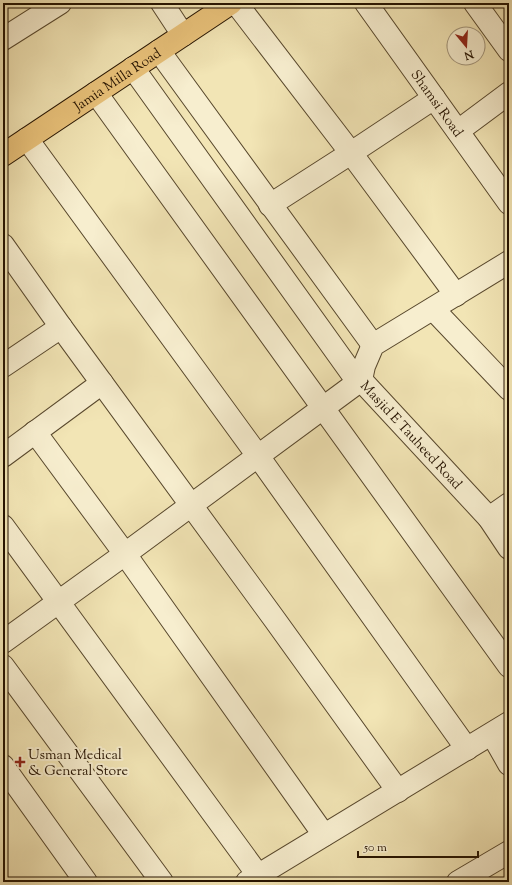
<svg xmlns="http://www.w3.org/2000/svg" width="512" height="885" viewBox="0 0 512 885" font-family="'Sorts Mill Goudy',serif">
<rect width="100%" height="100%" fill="#f2e5b5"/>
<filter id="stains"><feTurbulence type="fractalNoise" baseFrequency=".005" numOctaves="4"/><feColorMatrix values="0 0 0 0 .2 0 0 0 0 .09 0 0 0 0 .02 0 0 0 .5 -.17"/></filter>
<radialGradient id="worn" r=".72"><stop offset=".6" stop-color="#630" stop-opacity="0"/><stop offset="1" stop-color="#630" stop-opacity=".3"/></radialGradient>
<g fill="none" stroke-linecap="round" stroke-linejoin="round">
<g stroke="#58482d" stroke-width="24">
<g id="minor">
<path d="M162,3L183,35"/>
<path d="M236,3L351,153L456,295"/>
<path id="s1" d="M366,3L509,203"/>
<path d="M475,3L509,50"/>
<path d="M3,39L60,3"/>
<path d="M159,51L373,345"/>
<path d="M133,68L358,382"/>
<path d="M96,93L509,666"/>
<path d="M458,131L509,93"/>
<path d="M27,139L258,456L467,749"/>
<path d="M270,205L351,153L434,98"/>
<path d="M3,245L61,327L275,620L398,791"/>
<path id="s2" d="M509,262L373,345L364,366L361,380L489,518L509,548"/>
<path d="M433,309L509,389"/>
<path d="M3,366L61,327"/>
<path d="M35,432L125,554L324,835"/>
<path d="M3,456L102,383"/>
<path d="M489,518L509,504"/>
<path d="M3,526L258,875"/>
<path d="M3,642L125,554L361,380"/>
<path d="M3,666L162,882"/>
<path d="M492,734L509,764"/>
<path d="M3,766L86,882"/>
<path d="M247,882L509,723"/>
<path d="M458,882L509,852"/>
</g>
</g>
<g stroke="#251300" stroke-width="24">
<g id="major">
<path id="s3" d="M3,155L231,3"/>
</g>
</g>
<use href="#minor" stroke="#f7eecf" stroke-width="22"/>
<use href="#major" stroke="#e9c27a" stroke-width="22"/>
</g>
<path fill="#8f2418" stroke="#f7eecf" stroke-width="1.5" d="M18 756h4v4h4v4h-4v4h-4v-4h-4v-4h4z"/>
<g text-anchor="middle" stroke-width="4" stroke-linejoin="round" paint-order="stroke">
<g font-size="14" fill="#251300" stroke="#f7eecf">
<text dy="5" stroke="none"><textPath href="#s3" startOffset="137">Jamia Milla Road</textPath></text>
<text dy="5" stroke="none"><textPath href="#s1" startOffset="123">Shamsi Road</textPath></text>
<text dy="5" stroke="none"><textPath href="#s2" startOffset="271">Masjid E Tauheed Road</textPath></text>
</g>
<g font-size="14" fill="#251300" stroke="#f7eecf" text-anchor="start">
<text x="28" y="759">Usman Medical<tspan x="28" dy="16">&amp; General Store</tspan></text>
</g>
</g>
<rect width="512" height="885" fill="none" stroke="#f2e5b5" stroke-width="16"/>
<rect x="4" y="4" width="504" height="877" fill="none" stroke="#251300" stroke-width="2"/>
<rect x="8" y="8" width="496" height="869" fill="none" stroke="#251300"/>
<g transform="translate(466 46) rotate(162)"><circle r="19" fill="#f7eecf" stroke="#a3967c"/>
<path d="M0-3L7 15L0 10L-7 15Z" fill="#8f2418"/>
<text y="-6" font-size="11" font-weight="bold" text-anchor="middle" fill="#251300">N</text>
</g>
<path d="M358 851v6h120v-6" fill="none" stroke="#251300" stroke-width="2"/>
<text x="364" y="851" font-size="12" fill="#251300" stroke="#f7eecf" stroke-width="3" paint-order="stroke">50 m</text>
<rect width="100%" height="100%" filter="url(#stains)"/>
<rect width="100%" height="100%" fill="url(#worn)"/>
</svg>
